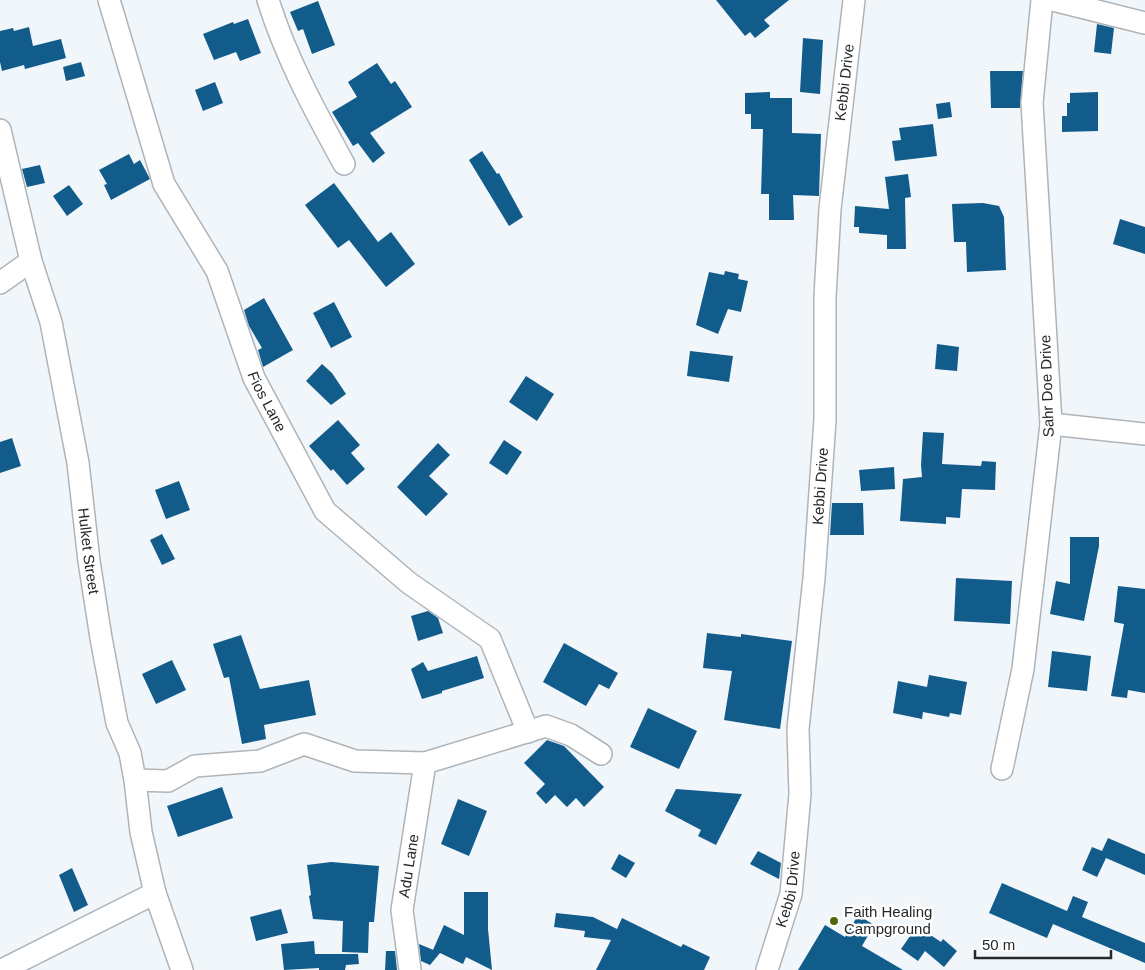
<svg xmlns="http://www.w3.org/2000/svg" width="1145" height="970" viewBox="0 0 1145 970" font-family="Helvetica,sans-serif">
<rect width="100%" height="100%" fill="#f1f6fb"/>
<path fill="#125c8b" d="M716,0H789L764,20L770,26L755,38L750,32L745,36Z
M318,1L335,45L312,54L303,29L298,31L290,12Z
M248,19L261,53L240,61L236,52L214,60L203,34L233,22L234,24Z
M1097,24L1114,28L1111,54L1094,52Z
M29,27L33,46L61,39L66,58L25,69L24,65L2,71L0,62V31L13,28L14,31Z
M803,38L823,40L820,94L800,92Z
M81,62L85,76L66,81L63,67Z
M377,63L391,84L395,81L412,107L370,133L385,153L373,163L358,143L353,146L332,112L357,97L348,82Z
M990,71H1023L1020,108H991Z
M215,82L223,103L203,111L195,90Z
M770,92V98H792V133L821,134L819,196L793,195L794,220H769V194H761L763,129H751V114H745V93Z
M1098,92V131L1062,132V116H1067V103H1070V93Z
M950,102L952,117L938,119L936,104Z
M933,124L937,156L895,161L892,141L901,140L899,128Z
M482,151L497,174L499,173L523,217L509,226L469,160Z
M129,154L134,164L140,160L150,179L111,200L104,185L107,184L99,170Z
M40,165L45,183L27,187L22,169Z
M908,174L911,197L905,198L906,249H887V235L859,233V227H854L855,206L889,209L885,177Z
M334,183L378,242L391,232L415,264L386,287L349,240L338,248L305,205Z
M69,185L83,204L67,216L53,196Z
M983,203L999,206L1004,217L1006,270L967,272L966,242H954L952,204Z
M1120,219L1145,227V254L1113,244Z
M725,271L739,274L738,279L748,281L741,312L728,309L718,334L696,325L709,272L724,275Z
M264,298L293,350L263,367L258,350L262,348L249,326L244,310Z
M334,302L352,337L331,348L313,313Z
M937,344L959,347L957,371L935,369Z
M690,351L733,356L729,382L687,376Z
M322,364L332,373L346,394L331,405L306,381Z
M526,376L554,394L537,421L509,402Z
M338,420L360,445L351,453L365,469L347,485L333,469L331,471L309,446Z
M923,432L944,433L942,464L981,466L982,461L996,462L995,490L962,489L960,518L946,517V524L900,521L903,479L922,477L921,465Z
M12,438L21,466L0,473V442Z
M504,440L522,452L507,475L489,463Z
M438,443L450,455L429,476L448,494L426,516L397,487Z
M894,467L895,489L861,491L859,470Z
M179,481L190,510L166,519L155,490Z
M832,503H863L864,535H830Z
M162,534L175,559L162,565L150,540Z
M1070,537H1099V546L1084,621L1050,614L1056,581L1070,584Z
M956,578L1012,581L1010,624L954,621Z
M1118,586L1145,589V693L1128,690L1127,698L1111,696L1124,624L1114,622Z
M428,611L438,618L443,633L418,641L411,616Z
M707,633L741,637V634L792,641L780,729L724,720L732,671L703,668Z
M241,635L260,689L309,680L316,715L264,725L266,739L242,744L229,677L224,678L213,644Z
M564,643L618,673L609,689L599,684L586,706L543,682Z
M1052,651L1091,656L1087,691L1048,687Z
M477,656L484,678L442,691V693L422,699L411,669L423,662L428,671Z
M172,660L186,690L156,704L142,674Z
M929,675L967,682L961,715L950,713L949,717L923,712L922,719L893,713L898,681L927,687Z
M648,708L697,731L679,769L630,747Z
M547,740L564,746L604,787L584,807L576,798L567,807L555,795L546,804L536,793L545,784L524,763Z
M222,787L233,818L178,837L167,806Z
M676,789L742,794L716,845L698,836L701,830L665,811Z
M458,799L487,811L469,856L441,844Z
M1108,838L1145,854V875L1106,858L1097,877L1082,870L1092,847L1102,851Z
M758,851L781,863L779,879L750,864Z
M619,854L635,863L626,878L611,869Z
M331,862L379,866L374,922H369L368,953L342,952L343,921L313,919L309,896L311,895L307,865Z
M72,868L88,905L74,912L59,875Z
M1002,883L1067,911L1073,896L1088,902L1082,917L1145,943V963L1053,924L1047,938L989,913Z
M464,892H488V929L492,970L466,957L463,964L440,953L430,965L421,961L419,944L436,951L433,950L444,925L464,935Z
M281,909L288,933L256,941L250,917Z
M556,913L593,917L617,929L622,918L681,947L683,944L710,957L704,970H596L611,940L584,937L585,931L554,927Z
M858,915L874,925L862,946L903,970H798L825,925L845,937Z
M917,926L941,942L943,939L957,951L944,967L925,951L918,961L901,949Z
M314,941L315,954H358L359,964L346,965L345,970H319V968L284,970L281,944Z
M386,951H395L397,970H385Z"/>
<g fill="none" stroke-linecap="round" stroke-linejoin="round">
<g stroke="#afb4b8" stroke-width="24">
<g id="minor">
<path id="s1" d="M109,0L164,184L217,271L254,378L325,511L409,583L490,639L528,732"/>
<path d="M268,0C286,58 315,111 344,164"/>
<path d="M1053,0L1145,23"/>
<path id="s2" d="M0,130L31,261L51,322L78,463L89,561L101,638L117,723L130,753L135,780L141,832L155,893L182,970"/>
<path d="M0,283L31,261"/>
<path d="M1051,424L1145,434"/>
<path d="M1002,769L1023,669L1051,424L1032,103L1042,0"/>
<path d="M135,780L168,781L195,766L260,761L304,744L355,761L425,763L546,726L571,735L601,754"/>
<path d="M2,970L155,893"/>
<path id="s3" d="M410,970L402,910L425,763"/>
<path id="s4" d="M767,970L791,894L800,794L798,729L814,578L825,420V297L830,209L854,0"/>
</g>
</g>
<use href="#minor" stroke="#fff" stroke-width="21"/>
</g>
<circle fill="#53640c" stroke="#fff" stroke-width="2" cx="834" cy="921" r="5"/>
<g text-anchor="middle" stroke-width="5" stroke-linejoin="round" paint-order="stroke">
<g font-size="15" fill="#26282a" stroke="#fff">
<text dy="5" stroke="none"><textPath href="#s4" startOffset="894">Kebbi Drive</textPath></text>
<text transform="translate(1047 386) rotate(-92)" y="5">Sahr Doe Drive</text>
<text dy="5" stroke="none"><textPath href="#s1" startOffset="434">Fios Lane</textPath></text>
<text dy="5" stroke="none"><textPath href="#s4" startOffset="489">Kebbi Drive</textPath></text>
<text dy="5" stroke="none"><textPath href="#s2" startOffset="431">Hulket Street</textPath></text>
<text dy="5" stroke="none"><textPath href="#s3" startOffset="105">Adu Lane</textPath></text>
<text dy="5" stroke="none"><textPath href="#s4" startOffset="84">Kebbi Drive</textPath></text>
</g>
<g font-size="15" fill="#26282a" stroke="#fff" text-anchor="start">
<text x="844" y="917">Faith Healing<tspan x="844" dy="17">Campground</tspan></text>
</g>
</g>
<path d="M975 950v8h136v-8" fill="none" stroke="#26282a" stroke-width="2.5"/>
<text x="982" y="950" font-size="15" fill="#26282a" stroke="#ffffff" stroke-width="4" paint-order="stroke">50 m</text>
</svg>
